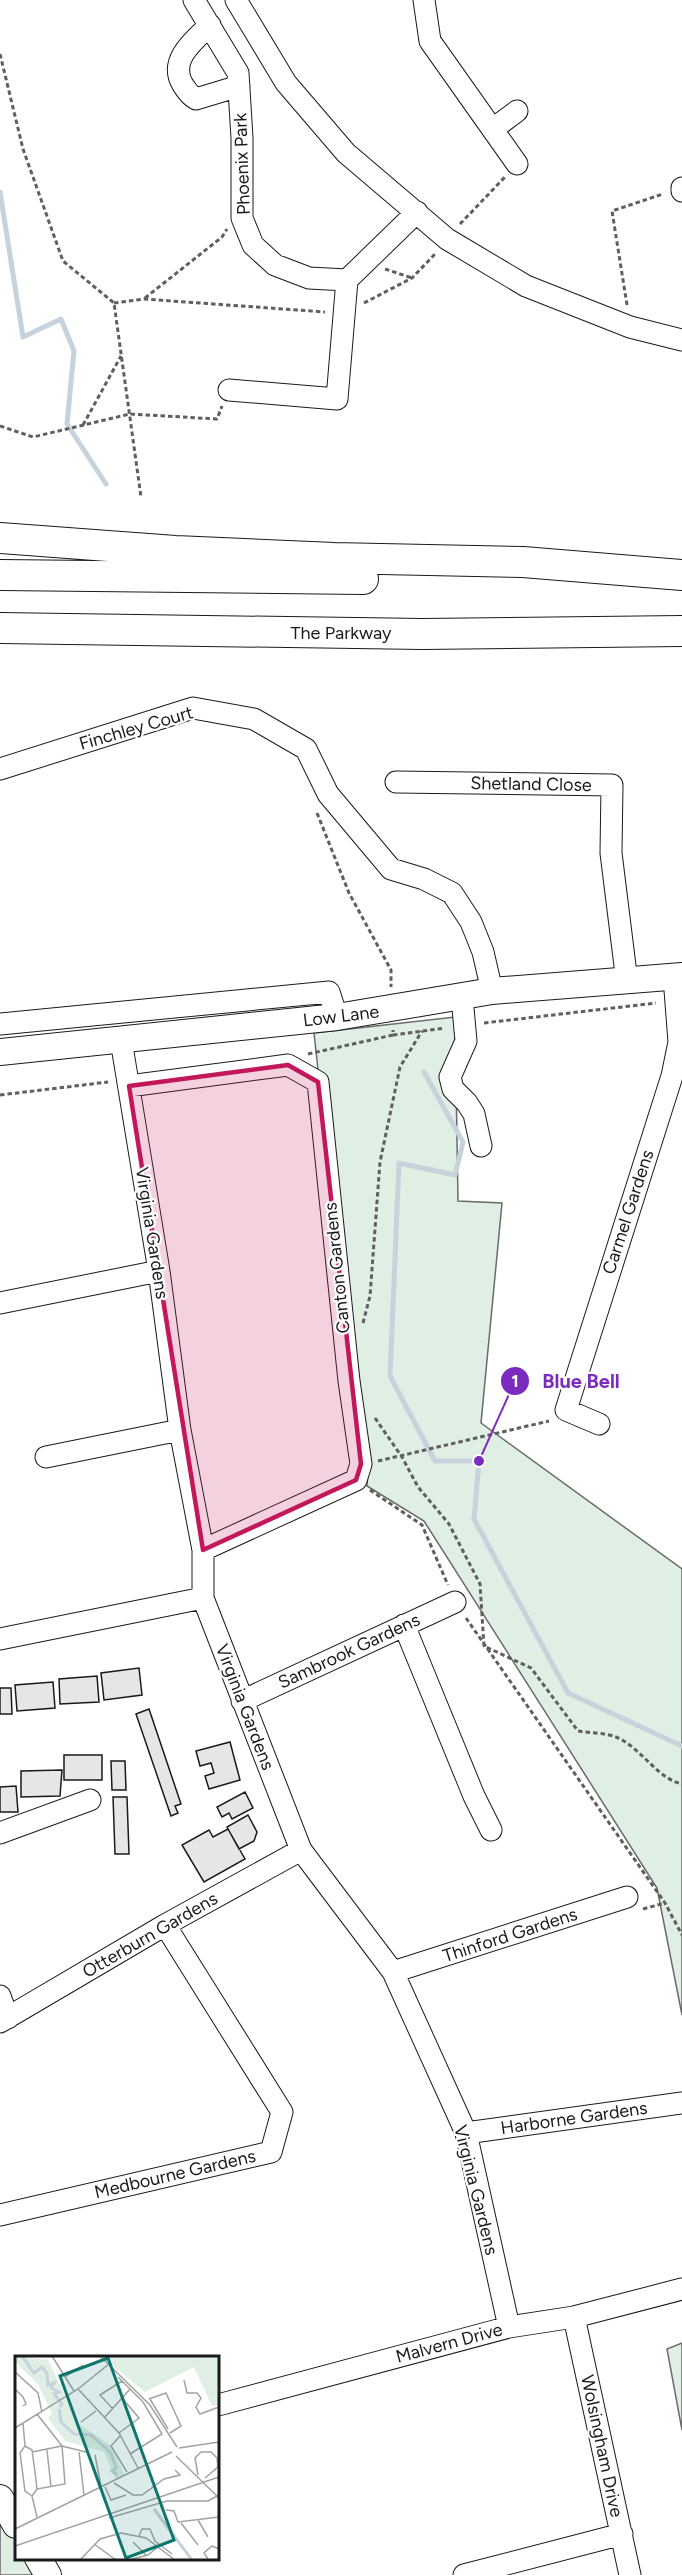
<svg xmlns="http://www.w3.org/2000/svg" width="682" height="2575" viewBox="0 0 682 2575" font-family="Figtree,sans-serif">
<rect width="100%" height="100%" fill="#fff"/>
<path fill="#e0efe3" stroke="#6a6a6a" stroke-width="1.5" d="M455,1017L458,1201L502,1203L481,1423L682,1569V2015L657,1888L424,1521L367,1486L369,1455L352,1382L314,1033Z
M682,2343V2430L667,2349Z
M0,2507L16,2534V2558L31,2559L41,2575H0Z"/>
<g fill="none" stroke-linecap="round" stroke-linejoin="round">
<path stroke="#c6d2dc" stroke-width="5" d="M0,192L23,337L61,319L74,351L67,424L106,484
M424,1072L463,1142L455,1175L399,1163L390,1376L435,1461H479L474,1519L568,1693L682,1746"/>
</g>
<path fill="#e6e6e6" stroke="#1a1a1a" stroke-width="1.5" d="M139,1668L142,1695L104,1700L101,1673Z
M97,1676L99,1702L60,1704L59,1679Z
M53,1682L55,1708L17,1711L15,1685Z
M0,1688H11L12,1714H0Z
M149,1709L181,1804L175,1806L178,1813L171,1816L136,1714Z
M230,1742L240,1780L209,1789L205,1776L214,1773L211,1763L200,1766L196,1751Z
M64,1755H102V1780H64Z
M111,1761H125L126,1790H112Z
M62,1770L60,1796L21,1797V1771Z
M16,1786L18,1812H0V1787Z
M245,1792L253,1808L232,1819L229,1813L222,1817L217,1807Z
M113,1797H127L129,1854H115Z
M248,1815L257,1832L254,1841L239,1849L227,1827Z
M228,1829L245,1859L204,1882L182,1845L209,1830L213,1837Z"/>
<g fill="none" stroke-linecap="round" stroke-linejoin="round">
<g stroke="#1a1a1a" stroke-width="23">
<path id="minor" d="M194,0L238,73L242,138V218L253,245L275,265L309,278L347,280L417,212
M236,0L286,83L346,153L447,239L526,286L630,327L682,340
M424,0L430,41L517,164
M210,25C193,41 168,61 183,85C187,91 189,95 196,99L239,86
M493,129L517,111
M682,188V191
M229,390L337,399L347,280
M0,769L193,708L254,719L306,749L328,794L391,869L424,879L452,893L471,922L483,952L492,991
M396,782L612,785L611,853L627,982
M462,997L466,1041L450,1077L453,1089L467,1103L474,1114L481,1146
M0,1024L329,992L337,1017
M121,1040L159,1271L180,1430L203,1550V1598L301,1850L393,1972L466,2133L509,2327
M129,1086L288,1065L318,1082L349,1381L361,1464L356,1480L203,1550
M0,1303L159,1271
M599,1424L566,1410L672,1076L679,1042L674,977
M46,1457L180,1430
M404,1625L474,1796L491,1830
M0,1639L203,1598
M242,1701L455,1602
M0,1833L90,1800
M393,1972L627,1897
M0,1996L8,2018
M0,2022L165,1925L301,1850
M466,2133L682,2103
M0,2215L271,2152L282,2112L165,1925
M574,2317L630,2575
M218,2405L509,2327L574,2317L682,2289
M464,2575L622,2534"/>
</g>
<g stroke="#1a1a1a" stroke-width="28">
<path id="major" d="M0,1052L337,1017L492,991L682,976
M0,2498L16,2525
M38,2558L48,2575"/>
</g>
<g stroke="#1a1a1a" stroke-width="32">
<path id="highway" d="M0,538L175,551L334,558L523,562L682,575
M0,575L363,579
M0,628L423,634L682,631"/>
</g>
<path stroke="#5f5f5f" stroke-width="3" stroke-dasharray="4.5 3" stroke-linecap="butt" d="M0,54L23,149L63,261L114,303L141,497
M460,224L505,177
M385,269L412,278
M145,298L222,237L227,229
M114,303L144,299L325,312
M364,303L412,278L435,254
M627,305L612,211L663,194
M83,425L121,356
M0,426L33,437L130,414L217,419L222,406
M317,813L349,893L391,970V987
M484,1023L656,1003
M393,1035L445,1028
M308,1054L393,1035V1030
M0,1095L108,1082
M363,1323L370,1296L380,1162L400,1067L422,1031
M375,1418L402,1457L418,1487L449,1524L480,1584L484,1646L531,1668L578,1731C590,1733 606,1733 616,1737C642,1748 656,1778 682,1784
M378,1461L549,1421
M370,1490L422,1525L448,1585
M466,1618L665,1903L682,1935
M643,1909L665,1903"/>
<use href="#minor" stroke="#fff" stroke-width="21"/>
<use href="#major" stroke="#fff" stroke-width="26"/>
<use href="#highway" stroke="#fff" stroke-width="30"/>
</g>
<path fill="#c2185b" fill-opacity="0.2" stroke="#c2185b" stroke-width="4.5" stroke-linejoin="round" d="M288,1065L318,1082L361,1464L356,1480L203,1550L129,1086Z"/>
<g text-anchor="middle" stroke-width="4.5" stroke-linejoin="round" paint-order="stroke">
<g font-size="18" fill="#1a1a1a" stroke="#fff">
<text transform="translate(242 164) rotate(-92)" y="6">Phoenix Park</text>
<text x="341" y="639">The Parkway</text>
<text transform="translate(136 728) rotate(-16)" y="6">Finchley Court</text>
<text transform="translate(531 784) rotate(1)" y="6">Shetland Close</text>
<text transform="translate(341 1016) rotate(-7)" y="6">Low Lane</text>
<text transform="translate(628 1212) rotate(-72)" y="6">Carmel Gardens</text>
<text transform="translate(152 1233) rotate(81)" y="6">Virginia Gardens</text>
<text transform="translate(337 1268) rotate(-96)" y="6">Canton Gardens</text>
<text transform="translate(349 1651) rotate(-25)" y="6">Sambrook Gardens</text>
<text transform="translate(245 1707) rotate(69)" y="6">Virginia Gardens</text>
<text transform="translate(150 1935) rotate(-30)" y="6">Otterburn Gardens</text>
<text transform="translate(510 1935) rotate(-18)" y="6">Thinford Gardens</text>
<text transform="translate(574 2118) rotate(-8)" y="6">Harborne Gardens</text>
<text transform="translate(175 2174) rotate(-13)" y="6">Medbourne Gardens</text>
<text transform="translate(476 2190) rotate(76)" y="6">Virginia Gardens</text>
<text transform="translate(449 2343) rotate(-15)" y="6">Malvern Drive</text>
<text transform="translate(602 2446) rotate(78)" y="6">Wolsingham Drive</text>
</g>
</g>
<g transform="translate(15 2356)">
<rect width="204" height="204" fill="#fff"/>
<path d="M0,0L33,4L64,68L95,89L110,119L101,124L89,96L50,85L33,62L37,58L23,28L0,6ZM86,0H204V49L197,50L179,11L130,36Z" fill="#e0efe3"/>
<path fill="none" stroke="#c6d2dc" stroke-width="3" d="M7,0L19,17L27,11L32,17L33,29L39,27L36,32L44,36L39,38L47,48L45,51M44,53L46,66L59,78L76,79L96,97L101,112L97,115L102,119M139,153L177,204"/>
<path fill="none" stroke="#a3a3a3" stroke-width="1.5" d="M37,0L59,35M85,0L135,49L162,91M0,16L23,37L27,56M50,21L68,9M103,21L128,46L147,78L115,98M169,24L172,37H182L186,42L181,51L185,58L204,51M0,33L8,41L11,48L8,50M63,33L104,77L123,112M134,43L151,37L166,70L155,77M135,43L153,73M98,53L85,39L107,25M22,58L47,90L71,96M90,61L115,33M66,66L81,55M8,67L10,90M0,72L63,33L94,8M104,77L124,62L107,42M105,80L96,90L112,116M10,90L17,94L20,116L22,133L17,140M10,90L5,97L10,135L17,140M164,92L204,86M32,94L36,131M17,96L47,90L50,128L22,133M64,96L69,139M80,99L86,130M161,100L204,142M183,119L180,102L186,96H196L202,102L203,111L190,122M99,127L118,139H127L149,123L165,119L160,114M90,131L96,144L111,139M17,140L22,161M151,154L159,155L163,166L204,161M94,162L152,145H193L204,139M183,164L193,181M166,167L183,189M0,173L157,96M124,180L127,173H135L140,185L157,198M118,186L131,199M79,188L101,204M0,190L204,121M117,203L133,199L143,191M193,203L189,197L197,190L204,193M65,204L85,183L106,177L131,182L160,204"/>
<path fill="#0f766e" fill-opacity="0.15" stroke="#0f766e" stroke-width="3" d="M93,2L159,184L111,202L45,20Z"/>
<rect width="204" height="204" fill="none" stroke="#1a1a1a" stroke-width="3"/>
</g>
<path fill="none" stroke="#7b2cbf" stroke-width="2" d="M479 1461L515 1381"/>
<g fill="#7b2cbf" stroke="#fff" stroke-width="2">
<circle cx="479" cy="1461" r="6"/>
<circle cx="515" cy="1381" r="15"/>
</g>
<g font-size="18" text-anchor="middle" font-weight="bold" fill="#fff">
<text x="515" y="1387">1</text>
</g>
<g font-size="20" text-anchor="middle" font-weight="bold" fill="#7b2cbf" stroke="#fff" stroke-width="4.5" stroke-linejoin="round" paint-order="stroke">
<text x="581" y="1388">Blue Bell</text>
</g>
</svg>
